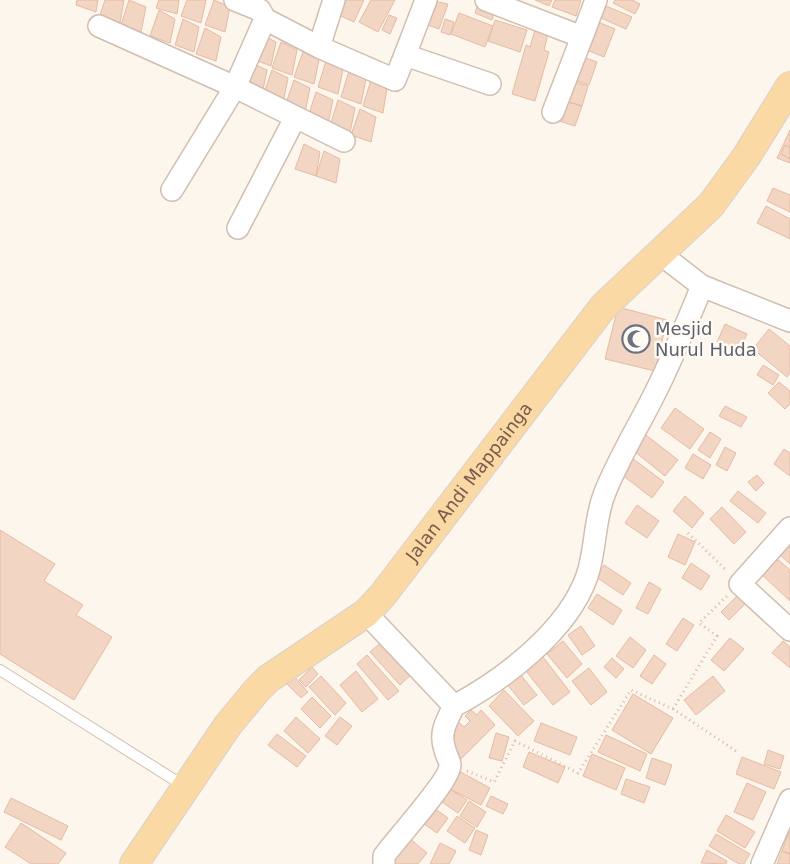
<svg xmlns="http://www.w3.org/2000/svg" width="790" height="864" viewBox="0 0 790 864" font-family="'DejaVu Sans',sans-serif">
<rect width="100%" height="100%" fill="#fdf6ec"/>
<path fill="#f3d5c3" stroke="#e6bba3" d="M77,0H98L96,12L76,5Z
M105,0H124L120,23L100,15Z
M129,0L146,7L141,32L121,25Z
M159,0H179L177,14L156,8Z
M187,0H206L201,23L181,16Z
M214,0L230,7L225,32L205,25Z
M335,0H364L354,22L330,11Z
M371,0H395L378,32L359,22Z
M429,0L448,4L439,29L422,23Z
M535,0H552L549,6Z
M555,0H581L576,16L552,7Z
M615,0H632L640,4L635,14L613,3Z
M599,3L632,17L626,29L594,15Z
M477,7L494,13L492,20L475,13Z
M159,10L175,19L170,43L150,36Z
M459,13L493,26L485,47L451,34Z
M389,15L397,18L390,34L382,30Z
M183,19L199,27L194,52L175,45Z
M445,19L454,22L450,35L441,32Z
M495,20L527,30L520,52L488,41Z
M598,22L615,29L604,57L587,50Z
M205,28L221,37L216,61L196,54Z
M535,30L548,34L544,50L549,52L535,101L512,94L526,45L530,47Z
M260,34L276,42L271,66L252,59Z
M281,42L297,50L292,75L272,68Z
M303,52L319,60L314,84L294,77Z
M580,56L597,62L589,85L572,79Z
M326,61L343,69L338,94L318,87Z
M250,62L267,70L262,95L242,88Z
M272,70L288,78L283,103L263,96Z
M349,71L366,79L361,104L341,97Z
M294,80L310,88L305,113L285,106Z
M371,80L387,88L383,113L363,106Z
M572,81L588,86L582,106L565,101Z
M316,92L333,100L328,124L308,117Z
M338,100L355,108L350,133L330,126Z
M565,101L582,106L575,126L559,121Z
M360,109L376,117L371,142L351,135Z
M790,130V163L777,158Z
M304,144L320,152L316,176L295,169Z
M785,145L790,147V159L781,154Z
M324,151L340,159L336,183L316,176Z
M773,188L790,195V212L767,201Z
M766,206L790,219V239L757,223Z
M618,307L667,320L655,371L605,359Z
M725,324L747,334L739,352L717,342Z
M769,329L790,346V373L787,377L753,349Z
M763,365L779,375L773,385L757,375Z
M779,382L790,391V404L785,409L768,393Z
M725,406L747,417L741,427L719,416Z
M675,408L704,429L690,449L661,428Z
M710,432L721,439L710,458L698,450Z
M646,435L678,460L665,476L634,451Z
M725,447L736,453L727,471L716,465Z
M784,449L790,453V476L774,464Z
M693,454L711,465L703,479L685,468Z
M632,458L664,482L652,498L621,474Z
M757,475L764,483L756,491L748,482Z
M738,491L766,513L758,523L730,501Z
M685,496L704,513L692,528L673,511Z
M637,505L659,521L647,538L625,523Z
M722,507L746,532L734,544L710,519Z
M0,530L55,564L44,581L83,605L76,615L112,637L74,700L0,654Z
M678,534L695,542L685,565L668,557Z
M790,538V564L777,552Z
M775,557L790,570V601L760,573Z
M691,563L710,576L701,590L682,578Z
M604,565L631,583L623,595L596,577Z
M649,582L661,589L648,614L636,608Z
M597,594L622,610L613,625L588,608Z
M739,594L747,602L729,620L721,612Z
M683,618L694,625L677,651L666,644Z
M581,626L595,646L582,655L568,635Z
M630,637L646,650L633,668L616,656Z
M730,638L744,649L724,671L711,660Z
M385,639L414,672L400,685L370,652Z
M563,641L582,664L567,678L547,654Z
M783,641L790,647V668L772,653Z
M367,655L399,691L388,700L357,664Z
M654,655L666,664L652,684L640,676Z
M543,657L570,692L553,705L526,671Z
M612,658L624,669L616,678L604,667Z
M312,667L318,674L306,687L299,680Z
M589,668L607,692L591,705L572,681Z
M356,671L378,699L362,712L340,685Z
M519,673L537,695L524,705L506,683Z
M293,675L308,692L301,698L285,682Z
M321,676L346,703L335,715L309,687Z
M713,676L725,691L696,715L684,700Z
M504,690L534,721L518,736L489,706Z
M633,694L673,718L651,754L612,730Z
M312,697L331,716L320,728L301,709Z
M471,710L477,715L481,710L495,725L459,761L445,734L456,720L464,727L470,721L465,716Z
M296,717L320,739L308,753L284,731Z
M340,717L352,726L337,745L325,736Z
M541,723L577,737L570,755L534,741Z
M496,733L509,737L502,761L489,758Z
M277,734L306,756L297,767L268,745Z
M606,735L647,754L640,771L598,752Z
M768,750L784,756L780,769L764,764Z
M529,752L565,767L558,783L523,767Z
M592,754L625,768L616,790L583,776Z
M742,757L781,772L774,789L736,774Z
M652,758L672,765L665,785L646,778Z
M457,770L490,788L481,805L448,788Z
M626,779L650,787L644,803L621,794Z
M747,783L766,792L753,820L734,812Z
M450,789L467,800L458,813L442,802Z
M491,796L508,804L503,814L486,806Z
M11,798L68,826L61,840L4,812Z
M469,801L486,812L477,827L460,816Z
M431,806L448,818L437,833L420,821Z
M726,815L755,832L745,848L717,831Z
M457,816L475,828L465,843L447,831Z
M21,823L66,853L58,864H31L5,847Z
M476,830L488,835L481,855L469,850Z
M790,830V854L782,851Z
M716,834L750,854L744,864H739L709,846Z
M409,838L427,853L418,864H392Z
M440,843L456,851L449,864H430Z
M707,850L727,861L726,864L701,863Z
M782,851L790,854V864H777Z"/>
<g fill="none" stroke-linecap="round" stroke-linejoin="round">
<g stroke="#d1beb0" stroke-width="12">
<path id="lane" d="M0,670L184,786"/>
</g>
<g stroke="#d1beb0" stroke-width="24">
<path id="street" d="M235,0L260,10L265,19L319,47
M334,0L319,47L395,80L405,55
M426,0L405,55L490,84
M486,0L582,37L596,0
M99,26L235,87L344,141
M553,112L582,37
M172,190L235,87L265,19
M238,228L295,118
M659,253L702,286L790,321
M790,528L740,584L790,630
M366,613L454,706C503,680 568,631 587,576C596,550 594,521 604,495C617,461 637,429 653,397C672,360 687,323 702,286
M384,864V856C395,840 450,781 450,765C450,761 446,755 445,750C439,733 446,722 454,706
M762,864L790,800"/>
</g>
<g stroke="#dad1cd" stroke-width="30">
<g id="primary">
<path id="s1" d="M134,864L228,725L257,690L268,679L366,613L382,596L603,307L711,205L746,157L790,86"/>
</g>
</g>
<path stroke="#d9b8a5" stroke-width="3" stroke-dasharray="1 4" stroke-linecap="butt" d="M688,533L727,571
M673,709L717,636L699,623L727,596
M467,771L494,782L515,741L578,773L631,690L673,709L736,751"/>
<use href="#lane" stroke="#fff" stroke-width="10"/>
<use href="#street" stroke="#fff" stroke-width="21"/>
<use href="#primary" stroke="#fbd9a5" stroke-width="28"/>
</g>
<defs>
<g id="mosque-ring" transform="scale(1.4375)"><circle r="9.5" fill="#fffaf3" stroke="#6b7280" stroke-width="1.5"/><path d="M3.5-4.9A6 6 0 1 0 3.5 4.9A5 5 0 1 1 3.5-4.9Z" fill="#6b7280"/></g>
</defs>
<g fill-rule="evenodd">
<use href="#mosque-ring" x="636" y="339"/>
</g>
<g text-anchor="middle" stroke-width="5" stroke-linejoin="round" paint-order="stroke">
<g font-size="18" fill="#5b616d" stroke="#fffaf3" text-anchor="start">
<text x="655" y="335">Mesjid<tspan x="655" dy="21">Nurul Huda</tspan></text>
</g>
<g font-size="18" fill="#7a5c4d" stroke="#fffaf3">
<text dy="6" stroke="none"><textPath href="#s1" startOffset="514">Jalan Andi Mappainga</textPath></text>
</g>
</g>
</svg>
